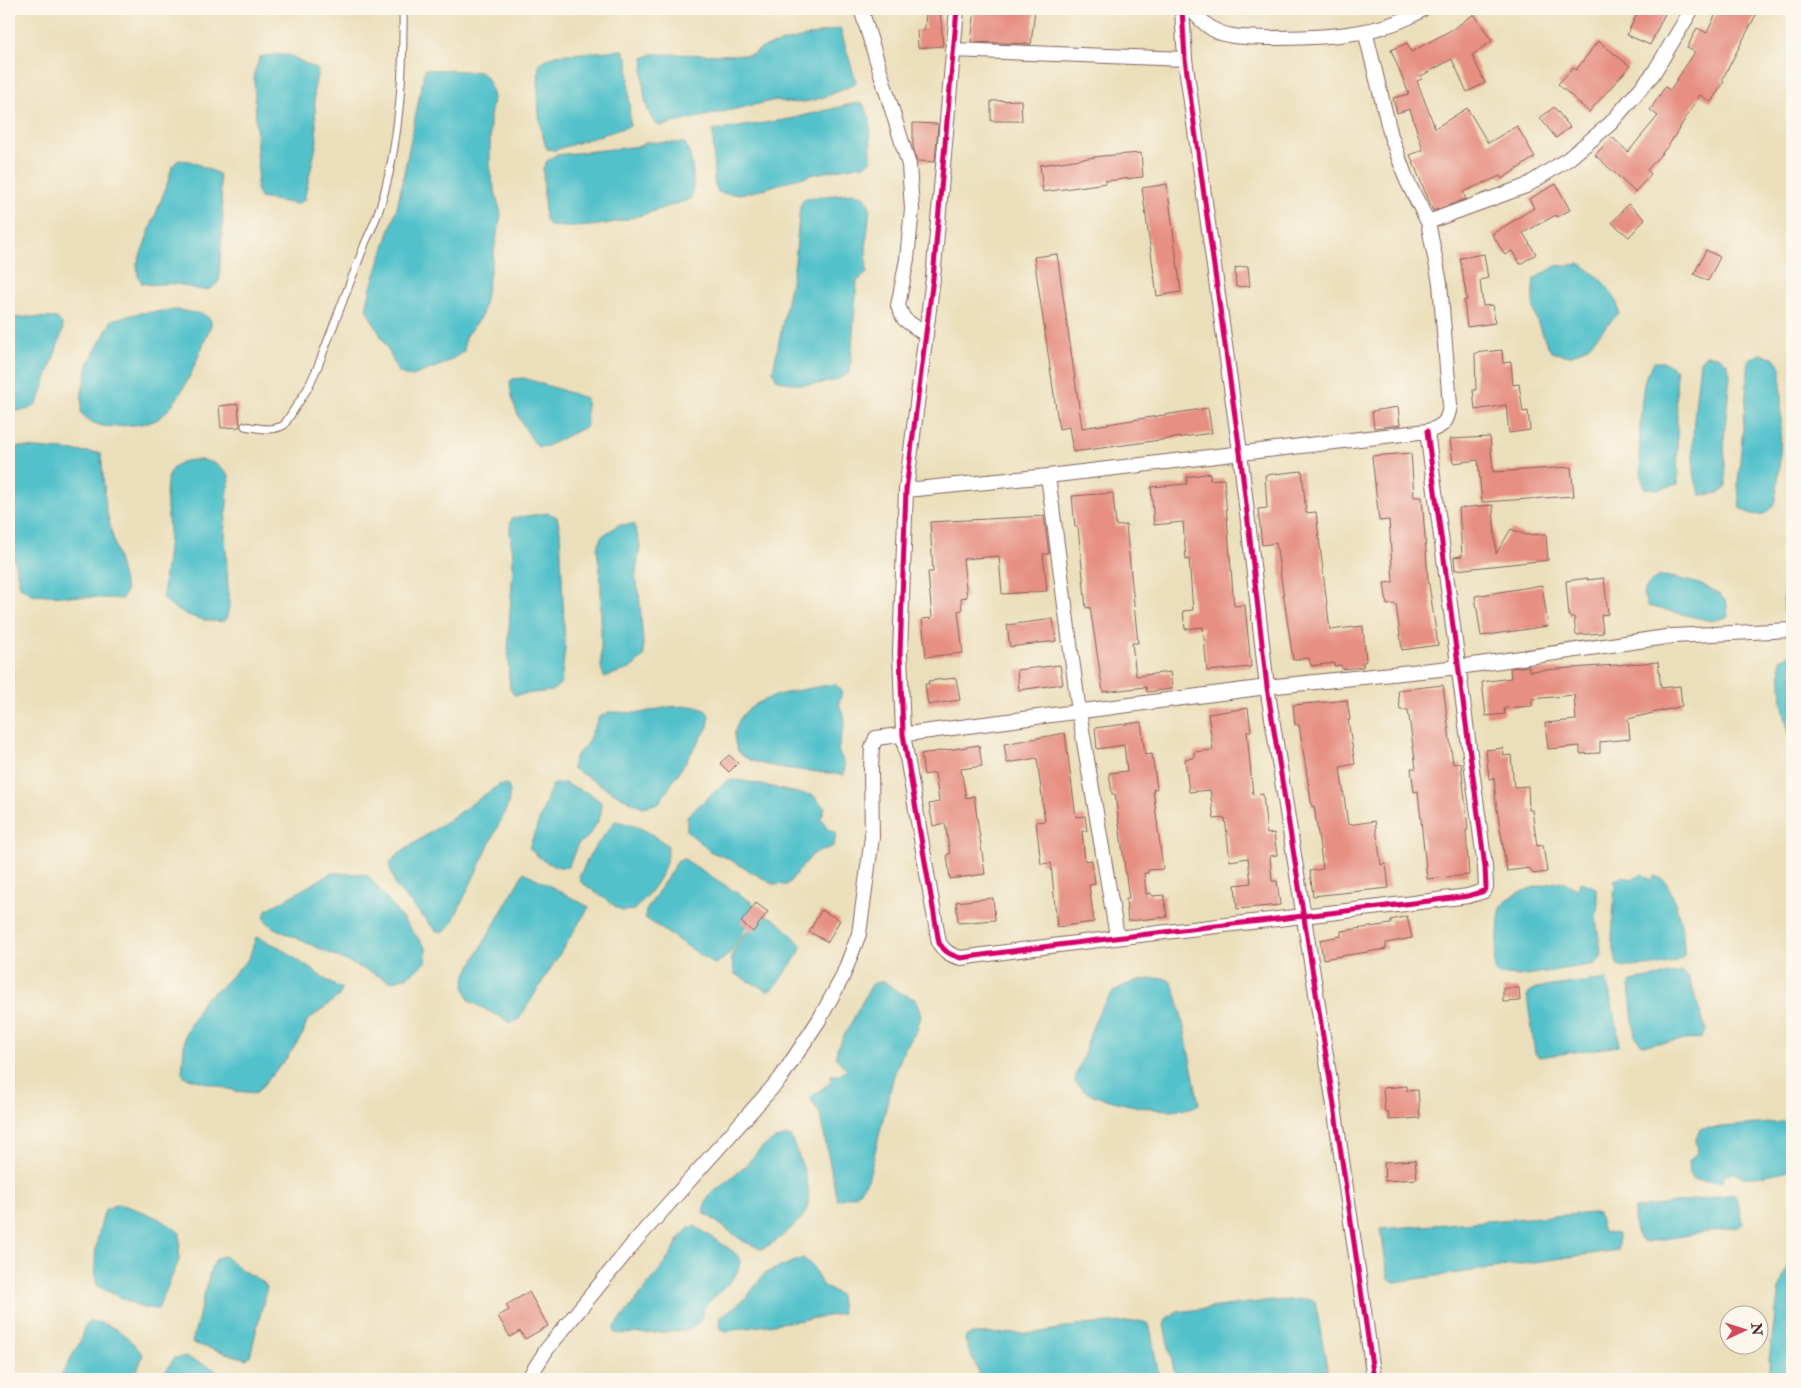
<svg xmlns="http://www.w3.org/2000/svg" width="1801" height="1388" viewBox="0 0 1801 1388" font-family="'IM FELL Double Pica',serif">
<rect width="100%" height="100%" fill="#fbf7ec"/>
<filter id="ink" filterUnits="userSpaceOnUse"><feTurbulence type="fractalNoise" baseFrequency=".02" numOctaves="2"/><feDisplacementMap in="SourceGraphic" scale="10" xChannelSelector="R" yChannelSelector="G"/><feConvolveMatrix kernelMatrix="1 2 1 2 8 2 1 2 1" color-interpolation-filters="sRGB"/></filter>
<filter id="wash" filterUnits="userSpaceOnUse"><feTurbulence type="fractalNoise" baseFrequency=".0096" numOctaves="4" result="noise"/><feDisplacementMap in="SourceGraphic" scale="20" xChannelSelector="R" yChannelSelector="G"/><feGaussianBlur stdDeviation="1.12" result="paint"/><feColorMatrix in="noise" values="0 0 0 0 0 0 0 0 0 0 0 0 0 0 0 0 0 1.4 0 .05"/><feComposite in="paint" operator="in"/></filter>
<g filter="url(#wash)">
<rect width="100%" height="100%" fill="#ebdfbb"/>
<path fill="#53c1ca" stroke="#4e707a" d="M840,28L856,82L853,85C828,96 803,108 776,100L660,126C642,118 642,75 644,58L652,54L751,55L764,47Z
M623,50L628,59L630,126L555,150L547,149C536,120 538,92 539,63L555,55Z
M270,55H289L318,70L314,90L317,142L304,200L296,204L260,198L256,189L258,174L254,73L260,57Z
M425,69L481,72L489,81L493,98L490,117V172L501,214L482,315L465,337L464,351L446,363L410,377L398,372L387,347L366,309L371,287L397,208Z
M856,103L863,104L870,118L871,160L864,165C841,169 817,173 795,179C770,186 744,199 718,192L714,181L713,131L790,119Z
M646,142L685,143C693,157 695,183 691,199C640,215 605,231 550,226L545,220L543,168L547,161L556,155L640,146Z
M179,160L190,161L219,174L223,216L219,280C208,299 191,285 175,284C164,283 153,286 142,283L138,276L137,264L169,179C171,171 171,165 179,160Z
M854,193L865,197L870,207L866,245L867,273L857,281L850,372C832,387 797,387 776,379L773,371L795,262L800,206L805,198Z
M1581,264C1598,276 1617,292 1619,313L1587,347L1570,356L1551,352C1537,324 1530,311 1534,279L1556,266Z
M177,310L203,314L211,320V325C199,354 185,398 159,418C152,424 132,425 122,426C105,428 93,426 81,413L82,392L89,362L112,320L140,313Z
M28,317L57,318L62,324L63,330L39,400C31,412 22,411 9,410V318Z
M1760,354L1773,357L1781,367C1781,391 1783,495 1771,509C1762,519 1748,514 1740,508L1738,484L1749,360Z
M1706,355L1717,356L1727,363L1730,374L1724,439L1726,488L1719,493L1701,495C1685,470 1697,392 1700,361Z
M1654,362H1665L1676,370L1678,484L1659,489L1645,488C1636,473 1640,393 1646,376C1648,371 1652,366 1654,362Z
M524,378L586,398L587,426L547,446L538,447C523,428 511,406 510,381L513,379Z
M9,446L101,453L106,509L126,591L122,599L31,594L20,586L9,535Z
M202,460L214,463L229,475L225,531L229,607L226,620C210,626 171,612 163,597C164,576 168,556 169,536C170,519 160,482 173,468C180,460 192,460 202,460Z
M548,513L557,517L560,530L565,649L561,683L552,691L514,695L510,689C505,645 512,603 513,559C513,545 507,532 512,518Z
M634,524L640,545L635,579L639,592L644,656L630,669L604,677L601,667V581L597,549L601,537L618,525Z
M1665,576C1683,580 1715,584 1726,602C1728,606 1727,612 1728,617L1711,621L1648,606L1643,595C1647,584 1652,577 1665,576Z
M1792,577V616L1784,612C1784,599 1780,585 1792,577Z
M1792,654V738L1789,734L1782,703L1780,659Z
M835,684L842,691L839,703L845,721L838,750L845,765L844,775C821,771 760,769 743,756C735,750 734,741 735,732C741,693 806,690 835,684Z
M690,706C705,708 712,711 708,727L659,803L643,807L621,797L572,768L575,757L586,745L599,717L609,712L640,713L668,707Z
M728,780C757,780 784,793 813,795L825,808L821,818L827,829L836,832L834,846L813,854L787,885L773,884L725,857L711,852L687,831V816Z
M564,783L592,795L601,802V813L597,823L587,838L578,844L568,867C552,869 539,858 529,848L552,785Z
M507,784L510,791L508,805L450,927L442,932L435,930L396,887L389,864L396,856L499,785Z
M615,821C635,824 653,833 668,846C668,872 651,892 634,910L622,911L581,882L579,877L590,854Z
M684,859L753,903L755,908C745,926 734,958 714,964L645,918L646,911L678,860Z
M524,872L589,907L519,1019L511,1023L470,1001L464,986L466,974Z
M332,873L362,874L369,877L426,948V961C414,972 406,980 390,981L272,927L264,919L266,910Z
M1642,874L1651,880L1654,876L1663,879C1676,893 1685,936 1684,956C1674,967 1636,966 1621,967L1617,964L1612,940L1615,880L1624,876L1632,880Z
M1561,881L1578,889L1580,881L1596,888L1598,902L1596,920L1602,957L1595,964L1539,973L1519,976L1497,974C1492,965 1496,954 1497,944C1499,934 1498,922 1500,912C1506,890 1542,886 1561,881Z
M762,914C778,918 790,933 801,945L799,953L774,988L768,991L735,974L731,956L743,936Z
M256,937L279,947L329,982L342,989L339,996L307,1021L303,1034L285,1060L256,1093L236,1091L185,1077L182,1073L185,1034L204,999L220,988L249,958Z
M1683,972L1689,979L1706,1030L1701,1038L1642,1045L1635,1036L1629,986L1631,981Z
M1163,978L1170,981L1174,988L1180,1008L1199,1104C1179,1119 1108,1102 1086,1092C1082,1090 1078,1085 1075,1081C1076,1073 1079,1067 1082,1059C1091,1035 1095,1009 1115,991C1127,981 1149,979 1163,978Z
M1606,979L1617,1026L1619,1046L1538,1057L1535,1053L1527,996L1530,991L1536,988Z
M884,981L898,992L915,999L921,1015L917,1030L904,1050L894,1075L868,1180L856,1195L837,1200L820,1114L810,1098L831,1082V1075H840L847,1070L836,1058L837,1049L872,984Z
M1792,1121V1166L1786,1171L1756,1177H1742L1732,1172L1724,1175L1723,1182L1694,1180L1689,1173L1688,1161L1697,1153L1698,1148L1695,1142L1700,1129Z
M790,1136C799,1157 816,1191 805,1213C801,1220 794,1225 789,1230C779,1239 773,1244 761,1249L743,1241L703,1212L708,1197L746,1165L760,1149L775,1139Z
M1734,1194L1743,1223L1738,1227L1646,1242L1640,1240C1635,1232 1633,1219 1635,1209Z
M117,1204C141,1210 161,1217 180,1233L179,1260L158,1309L143,1308L97,1286C92,1260 97,1236 105,1210Z
M1593,1213L1598,1214L1603,1232L1618,1234V1250L1395,1282L1388,1279L1381,1229Z
M695,1226L734,1252L740,1259C740,1280 720,1289 707,1304C699,1314 705,1323 688,1330C681,1332 621,1335 615,1333L614,1328L665,1263L682,1235L690,1227Z
M1792,1253V1379H1773L1770,1377L1769,1359L1779,1289Z
M224,1256L243,1271L263,1282L267,1287L250,1356L246,1359L192,1343L211,1268L217,1258Z
M803,1258L813,1267L822,1285L840,1295L842,1314L726,1331L719,1327L721,1317L747,1297L765,1273Z
M1305,1299L1315,1301L1329,1379H1176L1164,1325L1167,1318L1177,1312L1258,1302Z
M90,1321C116,1325 127,1335 143,1355L134,1379H59L80,1342L84,1328Z
M1139,1321L1147,1323L1151,1332L1159,1379H982L965,1341L966,1336L973,1334L1035,1333L1082,1325Z
M185,1357L208,1366L233,1379H161L174,1358Z"/>
<g id="blocks">
<path fill="#e68f82" d="M926,9H940L943,46L918,48L917,30L925,29Z
M975,9H1035L1031,44L971,42Z
M1639,9H1667L1650,45L1627,35Z
M1718,9H1759L1722,80L1724,82L1711,102L1700,95L1669,145L1647,170L1651,174L1635,192L1595,155L1612,137L1628,152L1658,116L1650,110L1665,87L1670,90L1695,52L1687,48L1697,28L1707,33Z
M1474,14L1492,41L1472,55L1485,83L1467,92L1452,59L1421,76L1422,79L1417,81L1435,128L1467,108L1488,143L1517,126L1535,157L1502,179L1500,176L1463,192L1466,199L1433,211L1410,155L1423,150L1410,109L1397,113L1393,98L1409,94L1391,50L1407,43L1411,52L1453,29Z
M1598,41L1630,66L1589,112L1558,84L1573,68L1576,70Z
M1021,100L1022,121H991V101Z
M1554,107L1570,127L1556,138L1540,118Z
M913,123L938,124L935,162L917,161L913,147Z
M1141,153L1143,177L1105,181L1106,183L1043,192L1040,165L1102,156Z
M1167,184L1181,292L1157,296L1142,188Z
M1556,184L1570,210L1557,217L1556,215L1523,233L1536,254L1520,264L1512,251L1505,255L1492,234L1534,208L1529,199Z
M1628,204L1645,219L1629,237L1612,223Z
M1706,250L1720,257L1708,281L1694,274Z
M1057,254L1082,428L1208,408L1212,433L1073,452L1069,427L1059,429L1034,257Z
M1484,254L1488,278L1480,280L1483,306L1493,305L1495,323L1467,327L1464,300H1467L1460,258Z
M1248,266L1250,286L1236,287L1235,268Z
M1502,350L1503,363L1511,362L1513,385L1519,384L1523,412L1528,411L1530,430L1509,433L1506,405L1475,410L1473,390H1476L1475,353Z
M238,404L240,427L221,428L219,406Z
M1398,407L1400,425L1374,428L1372,411Z
M1490,437L1493,472L1571,467L1574,496L1482,502L1478,460L1453,463L1450,439Z
M1411,453L1414,497H1422L1428,578L1438,645L1402,650L1396,604L1387,605L1384,583L1393,582L1389,520L1379,521L1372,456Z
M1302,471L1306,513L1316,512L1330,630L1363,626L1366,661L1363,662V667L1342,669L1341,665L1334,666V663L1311,666L1309,658L1293,660L1276,543L1262,545L1258,509L1267,508L1265,475Z
M1210,473V480L1224,479L1234,606L1245,605L1251,667L1207,671L1203,627L1185,629L1183,611L1193,610L1189,559L1186,560L1183,522L1154,525L1151,487L1187,484V477Z
M1113,493L1116,526L1126,525L1138,643H1132L1136,676L1170,672L1172,689L1147,692L1146,687L1103,692L1090,607L1086,608L1078,527H1075L1072,496Z
M1493,505L1496,554L1511,529L1526,535L1546,534L1548,560L1455,570L1454,557L1462,556L1459,508Z
M1044,516L1049,554H1043L1047,591L1002,594L999,556L963,559L967,597L961,598L962,610L958,611L963,653L926,657L922,619L932,618L928,572H933L930,522Z
M1588,578L1587,580L1604,578L1608,614L1601,615L1603,633L1576,635L1574,617H1569L1566,581Z
M1542,585L1548,626L1481,636L1475,596Z
M1053,619L1056,641L1010,647L1007,625Z
M1658,662L1661,688L1680,686L1682,706L1628,719L1630,739L1600,742V753L1580,754V746L1548,749L1545,723L1576,720L1574,695L1532,699V706L1504,708L1505,714L1486,716L1482,682L1511,678L1510,668L1529,666V671Z
M1060,665L1063,684L1019,690L1017,670Z
M956,678L960,700L928,705L925,684H929L928,681Z
M1443,685L1453,764L1461,763L1468,830H1466L1469,875L1427,879L1418,791L1414,792L1411,768H1416L1408,710H1400L1398,690Z
M1347,700L1350,720H1348L1355,764L1340,767L1348,825L1375,821L1381,865L1386,864L1389,888L1313,896L1310,871L1323,869L1314,806L1312,807L1299,725H1295L1293,705Z
M1248,708L1251,731L1247,732L1253,795L1263,794L1267,834L1274,833L1277,855L1270,856L1272,881H1277L1280,905L1237,909L1235,885L1251,883L1248,858L1230,861L1225,818L1214,819L1210,790L1189,792L1185,759L1194,758V752L1213,750L1208,714Z
M1141,722L1145,755L1152,754L1157,789H1153L1163,869L1148,870V873H1144L1146,894L1151,893L1152,896L1164,895L1167,917L1128,921L1126,899H1129L1115,794H1112L1109,773L1127,771L1124,745L1097,749L1095,728Z
M1065,733L1076,817L1085,816L1087,831H1082L1085,861L1092,860L1095,884L1089,885L1094,922L1057,927L1051,863L1041,864L1036,822L1045,821L1037,758L1007,763L1004,744Z
M979,745L982,766L961,769L966,798L974,796L985,874L950,879L947,854H950L945,823L933,826L929,804L939,802L935,773L924,775L921,754Z
M1503,748L1504,756L1511,755L1514,787L1528,786L1529,810H1532L1537,846L1543,845L1547,872L1533,874L1530,868L1507,871L1496,803L1494,778L1489,779L1486,750Z
M729,755L738,763L729,772L720,763Z
M993,898L995,920L958,923L956,902Z
M756,903L768,912L753,932L741,922Z
M821,910L840,920L828,942L809,932Z
M1407,916L1412,938L1386,943V949L1323,959L1320,940L1341,936V931L1391,924V920Z
M1503,988H1519L1520,1001L1503,1002Z
M1407,1086V1091L1418,1090L1420,1118L1389,1120L1388,1112H1385L1383,1088Z
M1415,1160L1417,1179L1385,1181L1384,1162Z
M529,1292L548,1326L525,1339L520,1331L510,1337L498,1316L509,1310L506,1305Z"/>
</g>
</g>
<g filter="url(#ink)">
<use href="#blocks" fill-opacity="0" stroke="#82625d" stroke-width="1"/>
<g fill="none" stroke-linecap="round" stroke-linejoin="round">
<g stroke="#82625d" stroke-width="9">
<path id="service" d="M245,426C258,428 272,432 284,425L308,388L318,366L366,241C398,179 404,78 403,9"/>
</g>
<g stroke="#82625d" stroke-width="16">
<path id="minor" d="M861,9L909,165L912,209L907,259L898,306L904,319L926,335
M957,9L933,278L906,490L900,653L903,734L939,943C945,952 950,955 961,958C1130,934 1299,918 1468,896L1484,891L1486,887L1485,867L1427,431
M1182,9L1185,59L1240,452L1267,687L1333,1099L1374,1379
M1191,9C1201,21 1212,32 1228,35C1240,38 1254,37 1266,38C1315,38 1382,37 1423,9
M953,50L1185,59
M1428,222L1526,186L1568,159L1610,124L1653,74L1692,9
M1048,476L1079,712L1117,936
M906,490L1048,476L1427,431C1444,427 1448,421 1450,405L1440,283L1428,222L1407,181L1391,136L1365,31
M528,1379L547,1349L637,1239L780,1079L819,1020L842,978L859,934L872,837L871,769L872,747L876,738L1267,687L1459,667L1673,636L1792,630"/>
</g>
<use href="#service" stroke="#fff" stroke-width="7"/>
<use href="#minor" stroke="#fff" stroke-width="14"/>
<g stroke="#fbf7ec" stroke-width="8">
<path id="cycleway" d="M957,9L933,278L906,490L900,653L903,734L939,943C945,952 950,955 961,958C1130,934 1299,918 1468,896L1484,891L1486,887L1485,867L1427,431
M1182,9L1185,59L1240,452L1267,687L1333,1099L1374,1379"/>
</g>
<use href="#cycleway" stroke="#d6006c" stroke-width="5"/>
</g>
</g>
<rect width="1801" height="1388" fill="none" stroke="#fbf7ec" stroke-width="30"/>
<g transform="translate(1744 1330) rotate(86)"><circle r="24" fill="#fbf7ec" stroke="#b4a19f"/>
<path d="M0-4L9 19L0 12L-9 19Z" fill="#d1495b"/>
<text y="-8" font-size="14" font-weight="bold" text-anchor="middle" fill="#4a1f2b">N</text>
</g>
</svg>
